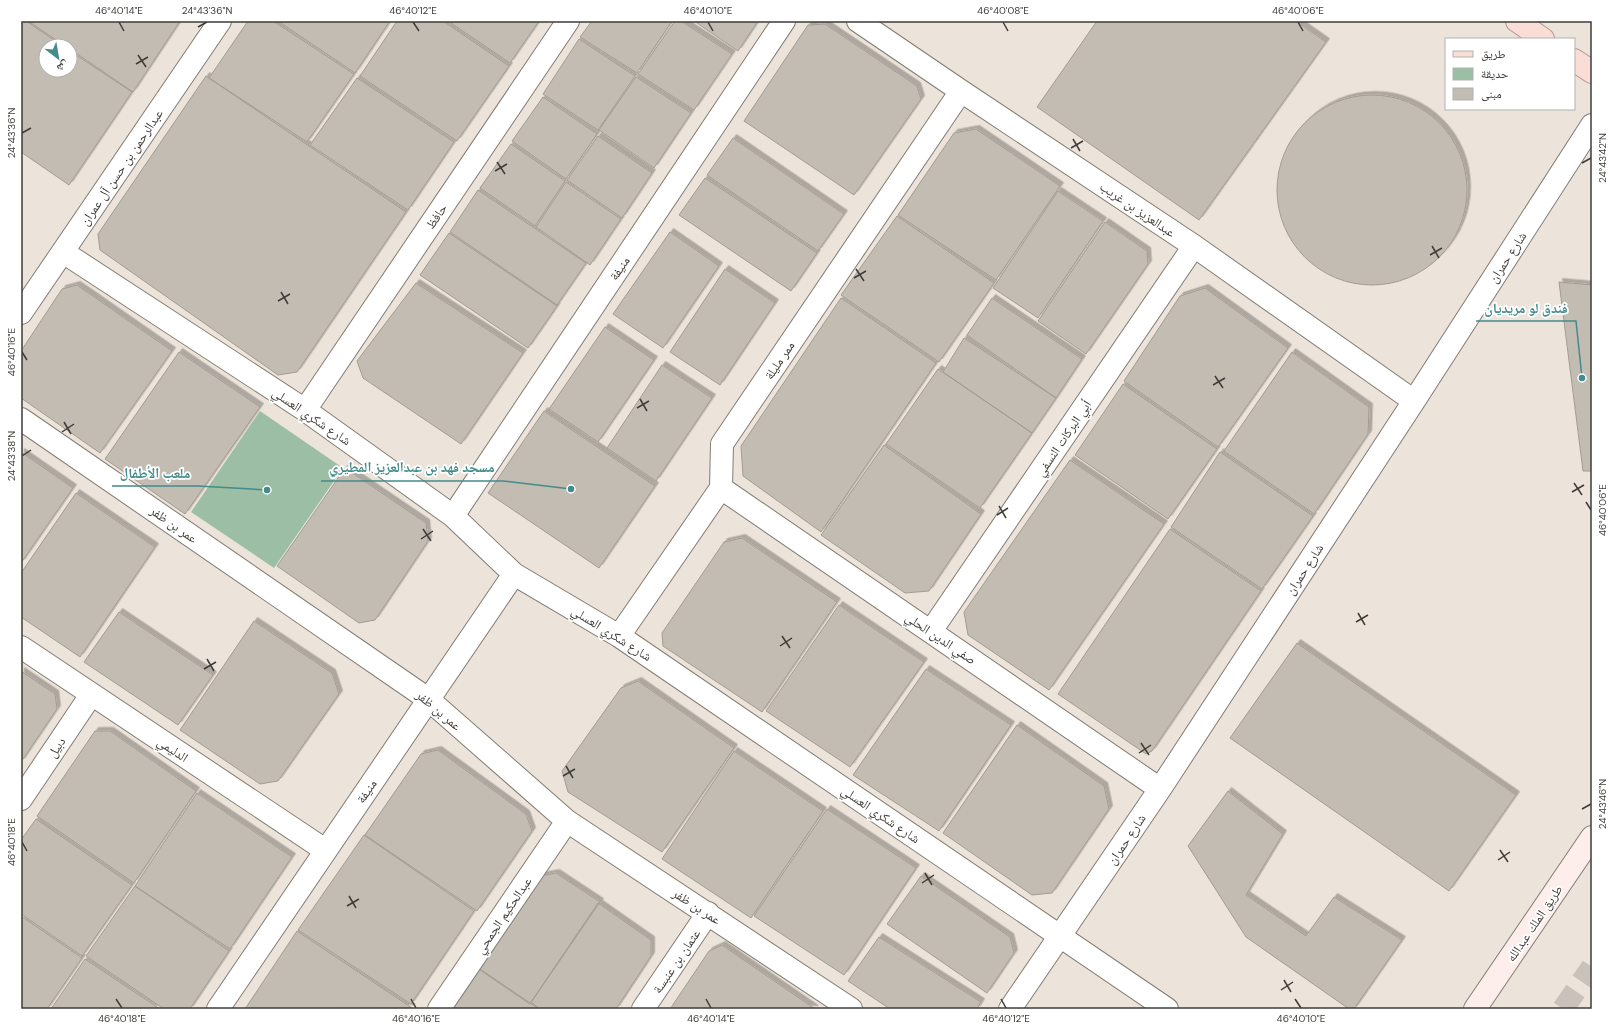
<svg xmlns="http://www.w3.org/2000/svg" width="1613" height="1030" viewBox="0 0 1613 1030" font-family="'DM Sans','Noto Naskh Arabic',sans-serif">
<defs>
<filter id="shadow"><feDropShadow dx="3.5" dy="-3.5" stdDeviation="0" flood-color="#0004"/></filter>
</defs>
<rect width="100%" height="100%" fill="#ece4da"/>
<path fill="#9cbea4" d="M260,411L343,468L274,568L191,512Z"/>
<path fill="#c3bcb2" stroke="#a39c93" filter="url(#shadow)" d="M21,21H26L63,46H46V70H70V51L132,92L69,185L21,152Z
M28,21H180L133,92L70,49V46H65Z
M248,21H273L354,74L307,142L209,78Z
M278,21H390L355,73Z
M397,21H443L509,66L457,141L360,76Z
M448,21H539L510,63Z
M592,21H672L637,73L580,37Z
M675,21H681L732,54L694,110L638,74Z
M694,21H758L738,51Z
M1097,21H1296L1326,42L1199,220L1037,107Z
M825,24L917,86L921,99L854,195L744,121L808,25Z
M579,39L635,76L598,130L543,94Z
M206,76L406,212L297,372L278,375L100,250L98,234Z
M636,77L691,113L654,168L599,130Z
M357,78L454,142L408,210L310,145Z
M1277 190a95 95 0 1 1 190 0a95 95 0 1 1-190 0Z
M543,97L597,134L566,179L512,141Z
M976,129L1060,186L996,280L898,215L954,133Z
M598,136L652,173L622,218L567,180Z
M733,138L844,214L818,251L707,175Z
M511,144L565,181L535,226L480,188Z
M705,178L817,253L791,291L679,215Z
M566,182L621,219L590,265L536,227Z
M478,190L586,263L557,305L450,232Z
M1058,191L1103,221L1038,318L993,288Z
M897,216L994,283L939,362L841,295Z
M1105,222L1147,251L1148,264L1086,354L1038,321Z
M670,232L719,266L663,348L613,314Z
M449,233L557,306L528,348L420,275Z
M725,269L775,303L720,385L670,352Z
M1559,282L1592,285V471H1583Z
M416,283L523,353L461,444L363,378L357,361Z
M77,285L172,351L100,453L21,398V351L62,289Z
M1205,288L1288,348L1218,447L1124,381L1180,296Z
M841,298L936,363L821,532L743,476L741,446Z
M992,298L1082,359L1056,398L967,335Z
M605,327L654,360L598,442L549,409Z
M964,338L1056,398L1032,433L943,372Z
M179,352L260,407L185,514L105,459Z
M1292,352L1369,407L1368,434L1314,514L1224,451Z
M662,365L712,398L656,481L607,448Z
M938,369L1032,433L980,508L886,444Z
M1123,384L1217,449L1168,519L1075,455Z
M544,411L655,486L599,568L488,493Z
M884,445L981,514L929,591L905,593L821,535Z
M21,452L73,488L21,563Z
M1220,452L1313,516L1262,589L1171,527Z
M1070,460L1164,524L1049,690L968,635L964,612Z
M345,468L426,523L428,541L375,620L359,623L277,566Z
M76,493L155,547L80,657L21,617V573Z
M1170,529L1261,591L1152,751L1146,754L1058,694Z
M742,538L837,602L762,712L663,646L662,633L724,542Z
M839,605L924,662L850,767L766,711Z
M119,612L213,675L178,725L84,662Z
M254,621L332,673L339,694L278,781L260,784L180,730Z
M1297,643L1516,795L1449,891L1230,738Z
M926,669L1011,725L939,831L853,775Z
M21,671L55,694L57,709L21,762Z
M638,681L734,748L662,852L568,792L562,771L621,688Z
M1017,725L1104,786L1109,809L1052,893L1032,895L943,833Z
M95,731H110L196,791L134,883L37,816Z
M438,750L526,814L532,831L477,911L365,835L421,754Z
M734,751L823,811L751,918L662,859Z
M1228,791L1283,834L1246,895L1306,936L1334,897L1402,940L1354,1009H1349L1246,937L1188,846Z
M197,793L292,857L230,949L135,886Z
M827,809L916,868L844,975L754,916Z
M36,819L132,885L82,956L21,914V840Z
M364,835L474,911L411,1004L298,930Z
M556,873L600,902L530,1004L477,968L540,876Z
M921,876L1010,937L1014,953L987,993L887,924Z
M135,886L229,951L190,1009H164L86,956Z
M598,903L651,940V956L616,1009H540L531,1002Z
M21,916L82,958L47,1009H21Z
M297,931L412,1008L245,1009Z
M879,937L981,1002L977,1009H890L848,981Z
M722,945L815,1009H670L709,951Z
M85,959L160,1009H51Z
M480,969L539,1009H453Z"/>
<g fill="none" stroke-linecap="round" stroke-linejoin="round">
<path stroke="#c9c2ba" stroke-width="22" stroke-dasharray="22 11" stroke-linecap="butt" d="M1563,1009L1592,967"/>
<g stroke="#837c73" stroke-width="24">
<path id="minor" d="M858,21L961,91L1194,246L1414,401
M63,252L305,410L453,516L514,574L619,636L1167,1009
M21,313L220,21
M305,410L568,21
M21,419L428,699L567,821L851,1009
M721,488L1160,789
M453,516L784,21
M931,631L1194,246
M619,636L721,488L722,444L961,91
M21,647L325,850
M21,799L91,695
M218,1009L514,574
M439,1009L567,821
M643,1009L708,913
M1010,1009L1160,789L1414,401L1592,125"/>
</g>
<g stroke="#837c73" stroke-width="24">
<path id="secondary" d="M1475,1009L1592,837"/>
</g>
<g stroke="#b7968e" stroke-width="24">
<path id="primary" d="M1517,21L1543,39
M1574,60L1592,72"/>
</g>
<use href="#minor" stroke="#fff" stroke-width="22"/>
<use href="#secondary" stroke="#fdeeeb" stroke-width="22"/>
<use href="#primary" stroke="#faddd7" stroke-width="22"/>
</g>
<path fill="none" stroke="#3f3c38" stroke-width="1.5" d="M119,22L124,31M413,22L419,31M708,22L713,31M1003,22L1008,31M1298,22L1303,31M198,27L207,22M138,55L146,67M136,64L148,57M22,133L31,128M1073,139L1080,151M1071,148L1083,141M497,162L505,174M1582,163L1591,158M495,171L507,164M1432,246L1439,258M1430,255L1442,248M856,269L864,281M854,278L866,271M281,292L288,304M278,301L290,294M22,352L27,360M1215,376L1223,388M1213,385L1225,378M640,399L647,411M637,408L649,401M64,422L71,434M62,432L74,424M22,456L31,450M1574,483L1582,495M1572,492L1584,485M1586,502L1591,510M999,506L1006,518M997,515L1008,508M423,529L431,541M421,539L433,531M1358,613L1365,625M1356,622L1368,615M782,636L790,648M780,646L792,638M207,659L214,671M204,669L216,662M1141,743L1149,755M1139,753L1151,745M566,766L573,778M563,776L575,769M1582,809L1591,804M22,842L27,851M1500,850L1508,862M1498,860L1510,852M925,873L932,885M922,883L934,875M349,896L356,908M347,906L359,899M1284,980L1291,992M1281,990L1293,982M116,999L122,1008M411,999L416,1008M706,999L711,1008M1001,999L1006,1008M1295,999L1301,1008"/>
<g text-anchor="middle" stroke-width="3.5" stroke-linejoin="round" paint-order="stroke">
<g font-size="13" fill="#3f3c38" stroke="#fff">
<text transform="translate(121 167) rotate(-56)" y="5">عبدالرحمن بن حسن آل عمران</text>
<text transform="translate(1138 209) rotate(34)" y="5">عبدالعزيز بن غريب</text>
<text transform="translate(436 216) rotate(-56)" y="5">حافظ</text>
<text transform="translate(1507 257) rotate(-57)" y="5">شارع حمران</text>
<text transform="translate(619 268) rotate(-56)" y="5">منيفة</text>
<text transform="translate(779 360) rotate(-56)" y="5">ممر مليلة</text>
<text transform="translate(312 416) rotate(34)" y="5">شارع شكري العسلي</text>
<text transform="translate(1063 438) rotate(-56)" y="5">أبي البركات النسفي</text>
<text transform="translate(174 524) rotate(35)" y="5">عمر بن ظفر</text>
<text transform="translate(1304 569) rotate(-57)" y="5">شارع حمران</text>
<text transform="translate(612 633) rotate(32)" y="5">شارع شكري العسلي</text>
<text transform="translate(941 638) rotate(34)" y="5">صفي الدين الحلي</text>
<text transform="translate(439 710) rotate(40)" y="5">عمر بن ظفر</text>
<text transform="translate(56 747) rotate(-56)" y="5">دبيل</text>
<text transform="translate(173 749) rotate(34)" y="5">الدليمي</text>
<text transform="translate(366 791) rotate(-56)" y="5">منيفة</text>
<text transform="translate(881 814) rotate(34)" y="5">شارع شكري العسلي</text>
<text transform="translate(1126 839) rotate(-56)" y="5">شارع حمران</text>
<text transform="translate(697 906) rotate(33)" y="5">عمر بن ظفر</text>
<text transform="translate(503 915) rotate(-56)" y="5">عبدالحكيم الجمحي</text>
<text transform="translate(1534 923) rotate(-56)" y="5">طريق الملك عبدالله</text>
<text transform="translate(676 961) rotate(-56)" y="5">عثمان بن عنبسة</text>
</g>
</g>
<path fill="none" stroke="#438b8c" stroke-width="1.5" d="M1582 378L1576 321H1476M571 489L503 481H321M267 490L198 486H112"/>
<g fill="#438b8c" stroke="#fff" stroke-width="1.5">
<circle cx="1582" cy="378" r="4"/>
<circle cx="571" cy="489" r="4"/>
<circle cx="267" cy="490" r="4"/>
</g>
<g font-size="14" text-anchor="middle" font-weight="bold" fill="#438b8c" stroke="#fff" stroke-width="3.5" stroke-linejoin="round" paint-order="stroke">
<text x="1526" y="313">فندق لو مريديان</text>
<text x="412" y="472">مسجد فهد بن عبدالعزيز المطيري</text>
<text x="155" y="478">ملعب الأطفال</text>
</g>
<rect width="1613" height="1030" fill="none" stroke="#ffffff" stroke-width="44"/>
<rect x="1445" y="38" width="130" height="72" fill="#ffffff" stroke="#b2b1af"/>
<rect x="1453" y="51" width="20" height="6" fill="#faddd7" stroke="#b2b1af"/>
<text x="1481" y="58" font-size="12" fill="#3f3c38">طريق</text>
<rect x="1453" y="68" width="20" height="12" fill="#9cbea4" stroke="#b2b1af"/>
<text x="1481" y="78" font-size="12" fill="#3f3c38">حديقة</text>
<rect x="1453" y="88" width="20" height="12" fill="#c3bcb2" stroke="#b2b1af"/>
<text x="1481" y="98" font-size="12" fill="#3f3c38">مبنى</text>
<g transform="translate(58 58) rotate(149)"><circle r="19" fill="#ffffff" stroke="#b2b1af"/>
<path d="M0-3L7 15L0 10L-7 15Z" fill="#438b8c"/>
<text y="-6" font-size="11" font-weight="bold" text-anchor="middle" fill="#3f3c38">ش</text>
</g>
<rect x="22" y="22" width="1569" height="986" fill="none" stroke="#3f3c38" stroke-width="1.5"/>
<g font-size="10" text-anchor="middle" fill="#3f3c38">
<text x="119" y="14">46°40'14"E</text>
<text x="207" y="14">24°43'36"N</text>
<text x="413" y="14">46°40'12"E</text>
<text x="708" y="14">46°40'10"E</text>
<text x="1003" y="14">46°40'08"E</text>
<text x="1298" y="14">46°40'06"E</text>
<text transform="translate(11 133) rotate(-90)" y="4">24°43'36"N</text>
<text transform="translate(1602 158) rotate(-90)" y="4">24°43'42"N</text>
<text transform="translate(11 352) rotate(-90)" y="4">46°40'16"E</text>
<text transform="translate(11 456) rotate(-90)" y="4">24°43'38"N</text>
<text transform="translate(1602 510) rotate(-90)" y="4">46°40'06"E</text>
<text transform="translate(1602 804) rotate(-90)" y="4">24°43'46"N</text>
<text transform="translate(11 842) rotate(-90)" y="4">46°40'18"E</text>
<text x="122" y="1022">46°40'18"E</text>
<text x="416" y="1022">46°40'16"E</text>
<text x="711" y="1022">46°40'14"E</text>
<text x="1006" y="1022">46°40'12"E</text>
<text x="1301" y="1022">46°40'10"E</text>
</g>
</svg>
